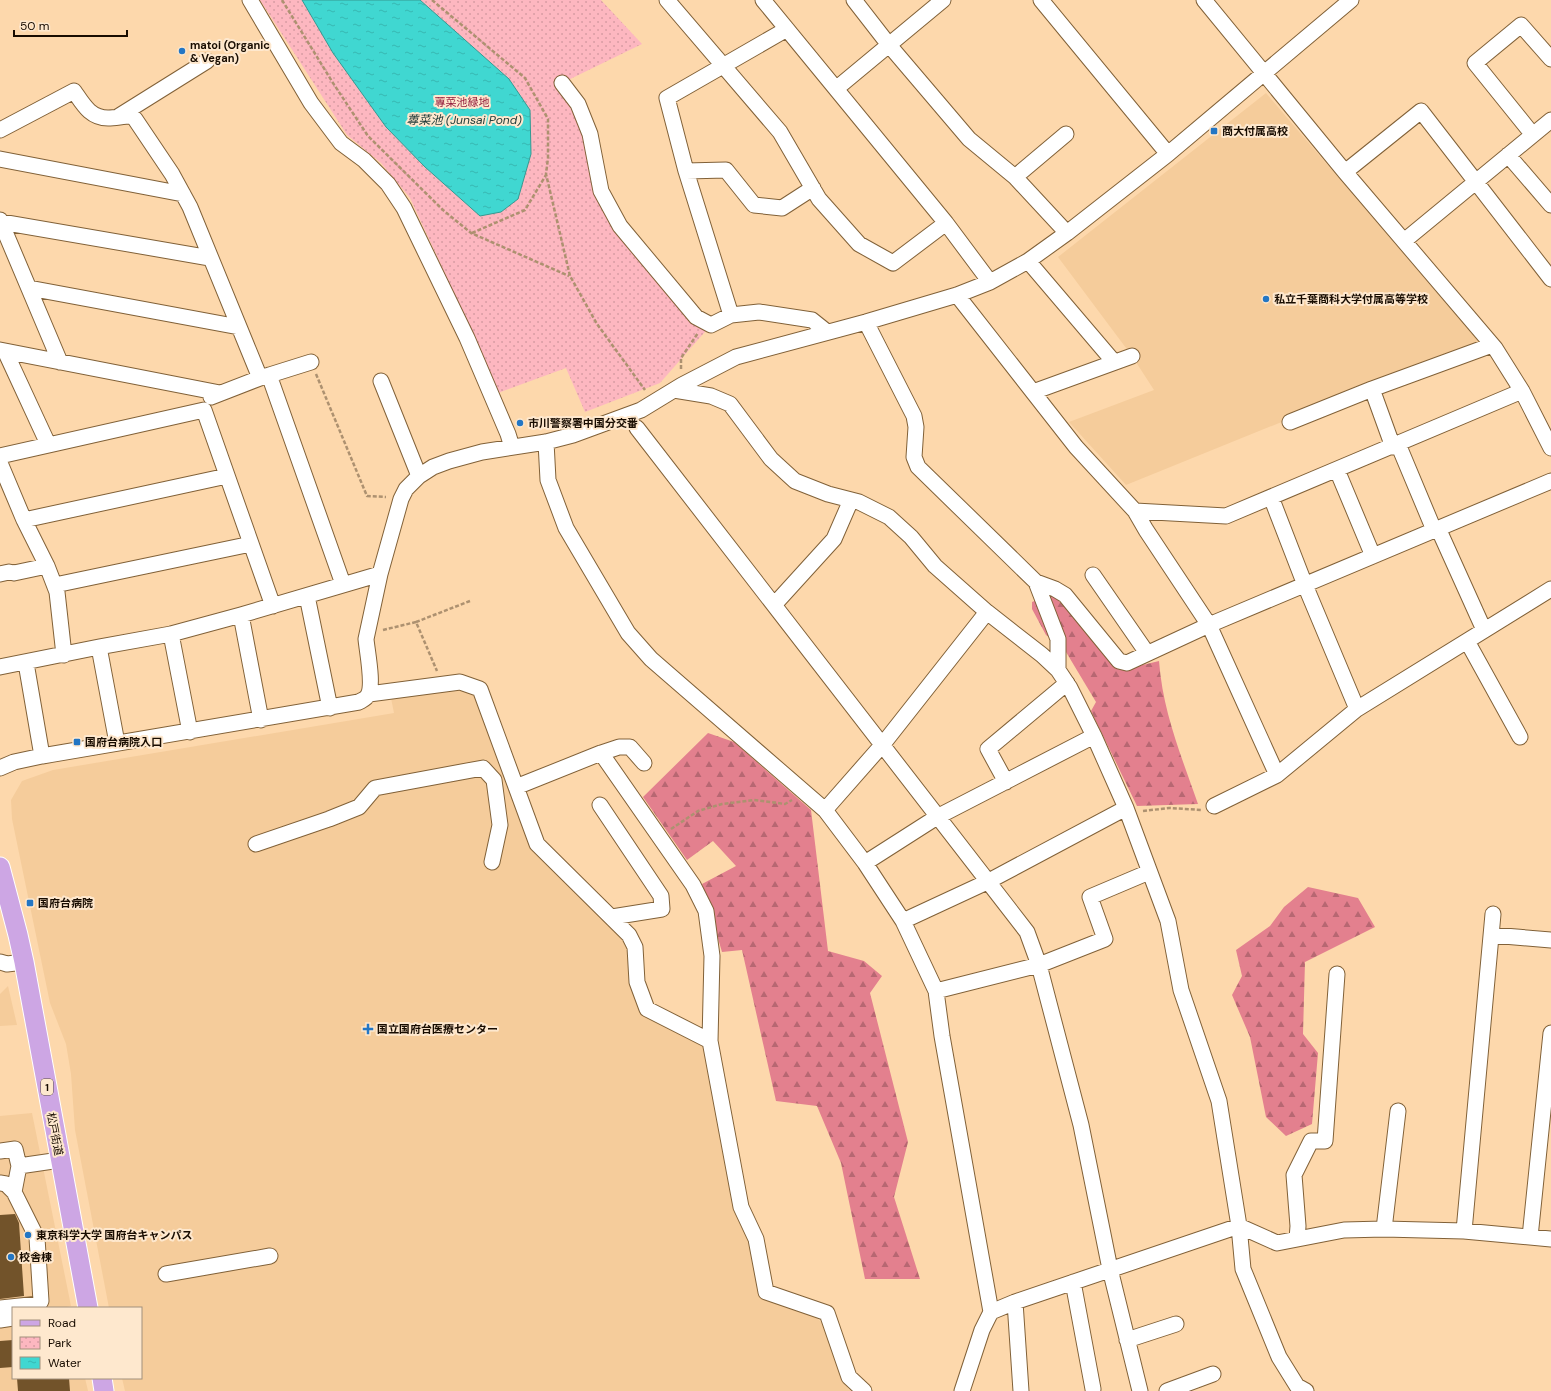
<svg xmlns="http://www.w3.org/2000/svg" width="1551" height="1391" viewBox="0 0 1551 1391" font-family="'DM Sans','Noto Sans JP',sans-serif">
<defs>
<pattern id="forest-firs" width="22" height="20" patternUnits="userSpaceOnUse"><rect width="22" height="20" fill="#e3808e"/><path d="M5 1l3.5 6h-7zM16 11l3.5 6h-7z" fill="#b76772"/></pattern>
<pattern id="park-dots" width="8" height="8" patternUnits="userSpaceOnUse"><rect width="8" height="8" fill="#fdb7c0"/><path d="M2 2h.1M6 6h.1" fill="none" stroke="#d89ca3" stroke-width="1.8" stroke-linecap="round"/></pattern>
<pattern id="water-ripples" width="26" height="14" patternUnits="userSpaceOnUse"><rect width="26" height="14" fill="#40d7d1"/><path d="M2 4q2-2 4 0t4 0M15 11q2-2 4 0t4 0" fill="none" stroke="#37b7b2"/></pattern>
</defs>
<rect width="100%" height="100%" fill="#fdd8ac"/>
<path fill="#f5cc9b" d="M1266,93L1479,342L1126,485L1069,422L1154,390L1132,356L1058,257Z
M455,687L469,690L479,699L533,847L624,937L630,950L640,1007L706,1043L755,1247L764,1299L813,1314L826,1327L848,1389L851,1391H125L122,1378H141V1308H109L75,1130L71,1074L66,1044L50,1003L12,819L11,800L22,781L53,770L394,713L391,698Z
M8,986L17,1025L0,1026V994Z
M32,1113L71,1306L62,1308H13L0,1315V1116Z
M13,1321V1378H85L88,1391H0V1322Z"/>
<path fill="url(#forest-firs)" d="M1052,594L1126,669L1159,661C1163,713 1181,755 1198,804L1137,806L1091,711L1096,702L1063,647L1046,635L1032,609V602Z
M708,733L734,742L811,810L828,951L864,961L882,976L870,993L908,1142L894,1197L920,1279H865L841,1163L817,1106L776,1101L742,950L722,952L702,884L736,866L713,841L687,860L643,797Z
M1308,887L1358,898L1375,927L1305,962L1303,1034L1318,1053L1312,1124L1286,1136L1266,1117L1250,1037L1232,995L1242,976L1236,950L1270,926L1284,907Z"/>
<path fill="url(#park-dots)" d="M260,0H601L642,44L562,83L578,104L601,191L696,317L711,325L660,383L585,412L566,368L498,393L471,330L410,198L381,163L347,135Z"/>
<path fill="url(#water-ripples)" stroke="#349a92" d="M302,0H420L509,79L530,110L531,154L518,199L501,212L480,216L425,167L386,127L333,53Z"/>
<path fill="#72532a" d="M15,1214L19,1223L24,1296L0,1299V1215Z
M13,1340V1367L0,1368V1341Z
M17,1378H69L70,1391H18Z"/>
<g fill="none" stroke-linecap="round" stroke-linejoin="round">
<g stroke="#816138" stroke-width="17">
<path id="minor" d="M250,0L311,103L341,143L364,160L388,184L404,208L467,338L508,434L512,447
M667,0L780,132L819,199L859,244L893,263L946,223
M763,0L946,223L990,282
M854,0L889,45L969,139L1015,177L1066,134
M1041,0L1168,154
M1204,0L1345,172L1495,348L1522,391L1551,448
M562,83L578,104L590,134L601,191L620,226L696,317L711,325L731,315L759,312L812,320L827,332
M837,88L943,0
M119,116L207,61
M0,130L74,91C83,104 90,118 108,118C116,118 123,116 131,116L135,119L172,174L190,207L260,378
M1533,135L1475,63L1521,25L1551,59
M1508,155L1551,205
M0,159L183,194
M686,171L726,170L754,205L782,208L813,188
M1345,172L1421,111L1551,279
M1015,177L1067,233
M0,220L60,362
M1,222L210,258
M1404,241L1551,120
M1028,261L1114,362
M29,288L239,327
M957,295L1076,447L1135,511L1226,516L1522,391
M731,315L686,171L667,98L787,29
M866,322L914,416L916,427L914,457L918,467L1036,582L1058,639V670
M0,350L220,393
M5,351L48,444
M269,375L343,584
M381,381L419,476
M1372,389L1393,447
M674,390L711,396L730,404L771,459L795,481L828,494L859,502L889,517L911,537L935,566L987,612L1042,655L1058,670L1070,688L1094,736L1126,808L1168,921L1181,990L1219,1101L1239,1226L1243,1269L1279,1357L1297,1386L1306,1391
M1033,392L1132,356
M211,397L260,378L311,362
M1290,422L1372,389L1492,345
M637,428L1027,932L1039,965L1081,1125L1110,1269L1140,1391
M546,442L548,480L566,528L628,633L651,659L825,810L865,863L903,921L936,991L942,1036L991,1312L982,1330L962,1391
M1398,444L1434,530
M0,456L204,410L273,606
M0,463L24,520L47,566L57,592L64,655
M1337,470L1373,556
M1271,497L1305,585L1357,709
M1135,511L1146,530L1209,625L1277,775
M24,520L227,476
M1438,528L1484,630
M0,574L9,572L14,573L47,566
M1093,575L1147,653
M1036,582L1055,589L1065,595L1119,661L1127,663L1209,625L1551,481
M55,585L251,544
M307,596L330,708
M774,605L834,539L851,500
M241,615L261,720
M171,634L190,732
M1467,641L1520,737
M99,647L117,743
M26,663L42,756
M0,667L99,647L171,634L241,615L380,574
M369,694L460,682L480,689L537,844L629,935L635,947L637,982L647,1009L710,1041L741,1207L756,1239L766,1292L827,1313L849,1377L864,1391
M601,753L693,885L706,911L712,956L710,1041
M0,768L14,762L42,756L359,702C362,700 366,699 368,695C374,685 367,651 366,639L380,574L401,499L406,489L419,476L433,467L449,461L482,452L546,442L573,435L641,410L682,385L736,357L866,322L957,295L990,282L1028,261L1067,233L1168,154L1351,0
M1006,782L988,749L1067,683
M516,787L601,753L619,747H630L644,763
M600,805L661,896L662,909L612,917
M1214,806L1277,775L1357,709L1551,589
M825,810L883,744L987,612
M256,844L329,819L359,807L375,788L483,768L494,780L500,825L492,862
M865,863L937,817L1094,736
M903,921L987,882L1126,808
M1492,935L1551,940
M0,962L7,964L24,962
M936,991L1039,965L1105,939L1090,897L1149,872
M0,1151L15,1149L19,1166L14,1192L37,1238L41,1301L39,1304L0,1308
M19,1166L60,1160
M0,1183L6,1184L14,1192
M1384,1229L1398,1111
M1464,1231L1493,914
M1530,1237L1551,1033
M1297,1239L1298,1226L1294,1175L1311,1141H1325L1337,974
M166,1274L270,1256
M1073,1282L1093,1389
M1015,1302L1021,1391
M991,1312L1015,1302L1239,1226L1277,1243L1344,1230L1384,1229L1464,1231L1551,1239
M0,1320L13,1318
M1127,1340L1176,1324
M1167,1391L1213,1374"/>
</g>
<g stroke="#fff" stroke-width="21">
<path id="major" d="M0,867L18,935L24,962L88,1308
M102,1378L104,1391"/>
</g>
<path stroke="#ad9170" stroke-width="2.5" stroke-dasharray="4 2" stroke-linecap="butt" d="M282,0L333,83L368,136L443,210L471,233L569,276
M432,0L525,78L548,119V158L546,174L570,276L597,324L645,390
M472,233L525,210L546,175
M681,369V358L698,333
M316,374L367,496L386,497
M416,622L470,601
M383,630L416,622L437,671
M1143,811L1169,808L1201,810
M671,829L698,811L722,804L754,800L785,804L792,800"/>
<use href="#minor" stroke="#fff" stroke-width="15"/>
<use href="#major" stroke="#cda6e4" stroke-width="19"/>
</g>
<g fill="#2376c4" stroke="#fee8ce" stroke-width="1.5">
<circle cx="182" cy="51" r="4"/>
<rect x="1210" y="127" width="8" height="8" rx="2"/>
<circle cx="1266" cy="299" r="4"/>
<circle cx="520" cy="423" r="4"/>
<rect x="73" y="738" width="8" height="8" rx="2"/>
<rect x="26" y="899" width="8" height="8" rx="2"/>
<path d="M366 1023h4v4h4v4h-4v4h-4v-4h-4v-4h4z"/>
<circle cx="28" cy="1235" r="4"/>
<circle cx="11" cy="1257" r="4"/>
</g>
<g text-anchor="middle" stroke-width="4" stroke-linejoin="round" paint-order="stroke">
<rect fill="#fee8ce" stroke="#5d4e3e" stroke-width="1" x="41" y="1079" width="12" height="16" rx="3"/>
<g font-size="10" font-weight="bold" fill="#180c00">
<text x="47" y="1091">1</text>
</g>
<g font-size="11" font-weight="bold" fill="#180c00" stroke="#fee8ce" text-anchor="start">
<text x="190" y="49">matoi (Organic<tspan x="190" dy="13">&amp; Vegan)</tspan></text>
<text x="1222" y="135">商大付属高校</text>
<text x="1274" y="303">私立千葉商科大学付属高等学校</text>
<text x="528" y="427">市川警察署中国分交番</text>
<text x="85" y="746">国府台病院入口</text>
<text x="38" y="907">国府台病院</text>
<text x="377" y="1033">国立国府台医療センター</text>
<text x="36" y="1239">東京科学大学 国府台キャンパス</text>
<text x="19" y="1261">校舎棟</text>
</g>
<g font-size="11" fill="#931c3c" stroke="#fee8ce">
<text x="462" y="106">蓴菜池緑地</text>
</g>
<g font-size="11" fill="#180c00" stroke="#fee8ce">
<text transform="translate(55 1134) rotate(79)" y="4">松戸街道</text>
</g>
<g font-size="12" font-style="italic" fill="#253e3c" stroke="#fee8ce">
<text x="464" y="124">蓴菜池 (Junsai Pond)</text>
</g>
</g>
<rect x="12" y="1307" width="130" height="72" fill="#fee8ce" stroke="#a2907c"/>
<rect x="20" y="1320" width="20" height="6" fill="#cda6e4" stroke="#a2907c"/>
<text x="48" y="1327" font-size="12" fill="#180c00">Road</text>
<rect x="20" y="1337" width="20" height="12" fill="url(#park-dots)" stroke="#a2907c"/>
<text x="48" y="1347" font-size="12" fill="#180c00">Park</text>
<rect x="20" y="1357" width="20" height="12" fill="url(#water-ripples)" stroke="#a2907c"/>
<text x="48" y="1367" font-size="12" fill="#180c00">Water</text>
<path d="M14 30v6h113v-6" fill="none" stroke="#180c00" stroke-width="2"/>
<text x="20" y="30" font-size="12" fill="#180c00" stroke="#fee8ce" stroke-width="3" paint-order="stroke">50 m</text>
</svg>
